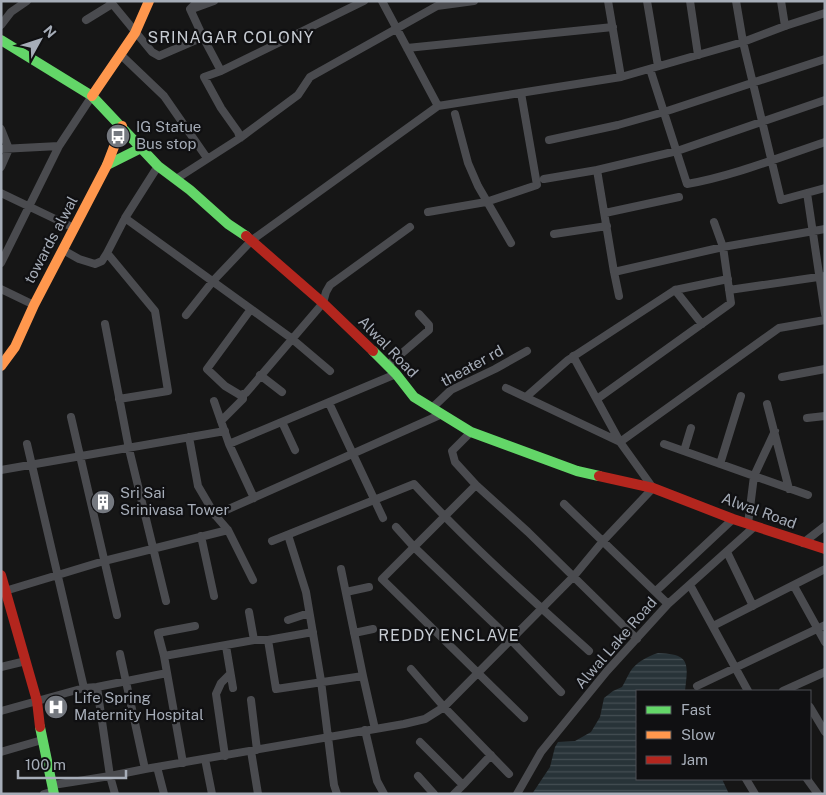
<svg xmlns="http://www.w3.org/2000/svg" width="826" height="795" viewBox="0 0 826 795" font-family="'Public Sans',sans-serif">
<defs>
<pattern id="water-rules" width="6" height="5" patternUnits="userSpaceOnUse" patternTransform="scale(1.25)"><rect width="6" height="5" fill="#283338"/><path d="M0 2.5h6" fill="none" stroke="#444e53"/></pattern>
</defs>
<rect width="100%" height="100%" fill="#161616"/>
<path fill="url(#water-rules)" d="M658,653C691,654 688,664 685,691H637V779H722L729,794H532L550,767L555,747L558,742L575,741L591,732L600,717L604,698L613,691L622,687C625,682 627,677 630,672C635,663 648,656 658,653Z"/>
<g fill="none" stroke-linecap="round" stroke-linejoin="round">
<path stroke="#4a4b4f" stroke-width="8" d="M110,1L152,52L159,56L203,37
M198,1L190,9L203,37L221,71L204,77L221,108L238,132L240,138
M382,1L438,106
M608,1L621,77
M647,1L658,66
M690,1L698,55
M736,1L743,42L781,200L825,188
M781,1L785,26
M192,9L214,1
M86,20L112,4
M1,25L11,12L27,1
M407,48L613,27
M120,54L164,96L207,158
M650,69L687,184C733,176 780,157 825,142
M221,71L364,1
M455,114L468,163L478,186L511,243
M1,129L9,149L1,167
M549,140L618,125L664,112L825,59
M59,146L92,96
M1,149L59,146L1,263
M597,170L677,151L825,100
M176,179L240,138L298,95L310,77L437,6L474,1
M544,179L597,170L614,272L723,247L825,229
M1,193L74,228
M807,193L825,314
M428,212L486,202L537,185L521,93
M605,213L679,197
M125,218L291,338L330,371
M554,234L607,226
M63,250L79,259L95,264L102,261L107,253
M614,272L619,296
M1,289L34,305
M675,290L702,324
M729,290L825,276
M251,309L207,369L225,386L240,395L246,393L323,303L326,292L330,285L410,227
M186,315L213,281L252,240L438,106L621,77L743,42L785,26L825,13
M105,324L129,449L166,601
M387,366L429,330V325L419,314
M260,375L282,392
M782,377L825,369
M506,388L620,442
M526,397L568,360L675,290L728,279
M119,399L168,391L155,311L107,253L125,218L158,166
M597,399L731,303L723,247L714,222
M214,401L229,444L254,498
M329,403L383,518
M767,404L789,489
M432,408L451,390L495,369L527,351
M71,417L117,615
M807,418L825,416
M221,421L243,399V395
M282,422L295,450
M471,432L452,451L455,462L476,485L528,532L637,639
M189,437L198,486L215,515L228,530L253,580
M620,442L779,328L825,320
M27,444L84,688
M229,444L396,374
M664,444L808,495
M684,451L691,428
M720,464L741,396
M1,470L225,431
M476,485L382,579L524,718
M564,504L668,604
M215,515L442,414
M748,524L754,476L775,431
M396,527L414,547L511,640L561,692
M288,535L306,592L321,681L334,785L337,794
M201,536L214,596
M272,541L414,484C469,544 529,597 589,651
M803,543L825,526
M727,552L753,606
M341,569L363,676L375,729
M690,585L748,691
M794,586L825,642
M5,591L104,561L228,530
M656,591L733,519
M346,592L369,587
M249,612L254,640
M288,620L309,613
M713,626L825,569
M354,633L373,629
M268,640L276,689L363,676
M226,646L233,688
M120,654L145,769
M164,656L254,640H268L313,632
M1,667L26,661
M411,669L444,707L509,774
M697,686L825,625
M97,687L110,776L115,794
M783,691L825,672
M251,700L257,750
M810,707L825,732
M1,711L84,688L97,687L167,673
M365,730L377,781L384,794
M420,742L463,785L491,755
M251,751L258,794
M1,752L42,740
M225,756L216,694L221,683L230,674
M205,759L212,794
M183,763L164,656L158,633L195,626
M157,767L164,794
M418,776L434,794
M746,779L755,794
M807,779L818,794
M53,785L110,776L145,769L404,724L425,719L444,707L574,576L603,541L653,488L620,442L573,356
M44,794L54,791
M454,794L463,785
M517,794L541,752L607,671L668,604L754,527"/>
<path stroke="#63d668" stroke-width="10" d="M1,40L92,96L158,166L190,190L228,224L246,236
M107,165L143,147
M373,351L396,374L414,397L471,432L577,471L599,476
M40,727L54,794"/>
<path stroke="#ff974d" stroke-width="10" d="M92,96L135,33L149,1
M1,366L15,347L34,305L107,165L122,126"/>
<path stroke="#b3261e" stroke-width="10" d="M246,236L323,303L373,351
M599,476L653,488L733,519L825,549
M1,575L37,701L40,727"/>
</g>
<defs>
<g id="bus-disc" transform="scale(1.25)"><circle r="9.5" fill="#74787f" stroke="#101012"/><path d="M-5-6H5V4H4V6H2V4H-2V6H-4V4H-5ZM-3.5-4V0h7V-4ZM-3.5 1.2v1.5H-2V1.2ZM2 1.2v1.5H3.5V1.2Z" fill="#fff"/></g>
<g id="building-disc" transform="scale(1.25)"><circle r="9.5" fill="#74787f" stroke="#101012"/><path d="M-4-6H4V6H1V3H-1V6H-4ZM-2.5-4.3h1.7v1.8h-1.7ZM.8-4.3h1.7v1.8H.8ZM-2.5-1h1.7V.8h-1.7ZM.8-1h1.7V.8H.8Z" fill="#fff"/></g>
<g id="hospital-disc" transform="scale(1.25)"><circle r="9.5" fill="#74787f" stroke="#101012"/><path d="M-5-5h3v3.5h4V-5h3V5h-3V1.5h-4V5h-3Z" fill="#fff"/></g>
</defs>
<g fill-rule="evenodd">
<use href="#bus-disc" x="118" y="136"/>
<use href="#building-disc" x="103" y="502"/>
<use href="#hospital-disc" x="56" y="707"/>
</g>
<g text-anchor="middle" stroke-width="4.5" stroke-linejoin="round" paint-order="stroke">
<g font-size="15" fill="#a6adb8" stroke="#101012" text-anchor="start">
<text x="136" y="132">IG Statue<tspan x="136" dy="17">Bus stop</tspan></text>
<text x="120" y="498">Sri Sai<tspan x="120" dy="17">Srinivasa Tower</tspan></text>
<text x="74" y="703">Life Spring<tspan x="74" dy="17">Maternity Hospital</tspan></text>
</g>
<g font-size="15" fill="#a6adb8" stroke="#101012">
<text transform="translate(51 240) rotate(-62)" y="5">towards alwal</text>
<text transform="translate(388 347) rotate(46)" y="5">Alwal Road</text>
<text transform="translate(472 366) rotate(-29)" y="5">theater rd</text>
<text transform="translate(759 511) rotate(20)" y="5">Alwal Road</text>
<text transform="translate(616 643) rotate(-49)" y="5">Alwal Lake Road</text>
</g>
<g font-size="16" letter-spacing="1" fill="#c7ccd3" stroke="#101012">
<text x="231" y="43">SRINAGAR COLONY</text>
<text x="449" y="641">REDDY ENCLAVE</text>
</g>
</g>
<rect width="826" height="795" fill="none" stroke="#a6adb8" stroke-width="5"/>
<rect x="636" y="690" width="175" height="90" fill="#101012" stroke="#4c4f54"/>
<rect x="646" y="706" width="25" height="8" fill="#63d668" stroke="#4c4f54"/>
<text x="681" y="715" font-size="15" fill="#a6adb8">Fast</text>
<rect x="646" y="731" width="25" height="8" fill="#ff974d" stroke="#4c4f54"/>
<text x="681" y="740" font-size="15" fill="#a6adb8">Slow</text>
<rect x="646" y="756" width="25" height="8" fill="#b3261e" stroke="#4c4f54"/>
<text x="681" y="765" font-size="15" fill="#a6adb8">Jam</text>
<g transform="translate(40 40) rotate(50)" stroke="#101012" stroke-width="4" paint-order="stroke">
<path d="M0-4L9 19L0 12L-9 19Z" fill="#a6adb8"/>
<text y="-8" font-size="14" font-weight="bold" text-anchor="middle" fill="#a6adb8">N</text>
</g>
<path d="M18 770v8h108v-8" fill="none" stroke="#a6adb8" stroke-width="2.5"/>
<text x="25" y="770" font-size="15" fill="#a6adb8" stroke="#101012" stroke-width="4" paint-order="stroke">100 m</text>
</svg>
